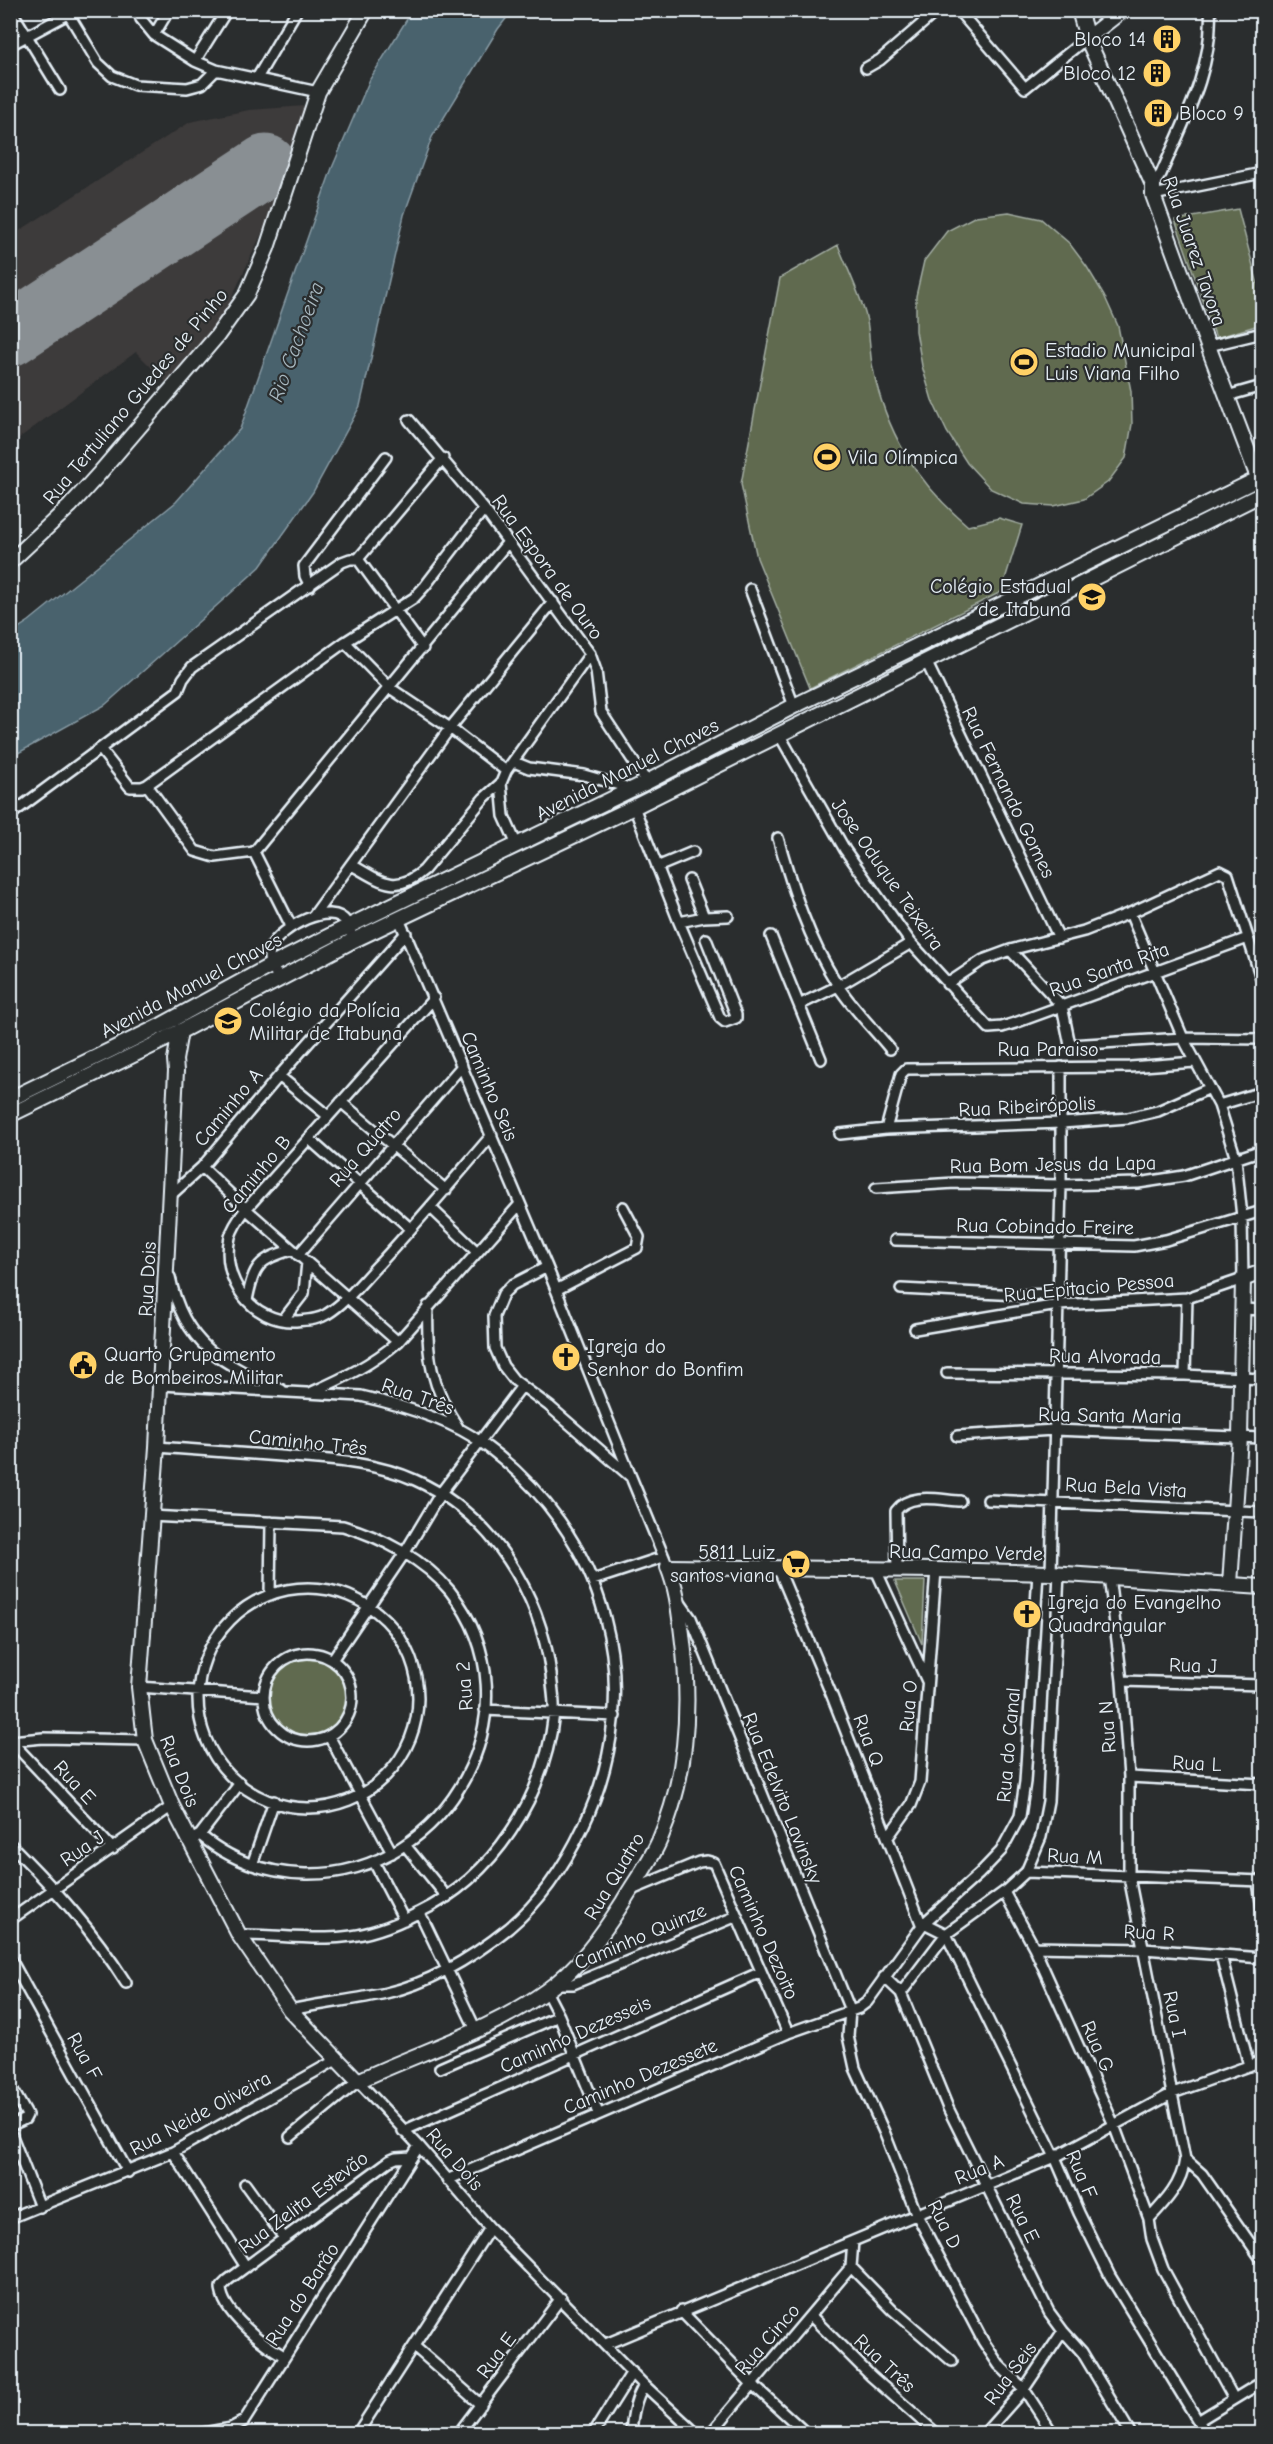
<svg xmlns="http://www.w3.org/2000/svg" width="1273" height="2444" viewBox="0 0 1273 2444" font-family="'Comic Neue',sans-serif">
<rect width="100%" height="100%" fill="#2a2d2e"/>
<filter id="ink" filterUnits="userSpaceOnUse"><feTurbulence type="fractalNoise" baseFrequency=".0167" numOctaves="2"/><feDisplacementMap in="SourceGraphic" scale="12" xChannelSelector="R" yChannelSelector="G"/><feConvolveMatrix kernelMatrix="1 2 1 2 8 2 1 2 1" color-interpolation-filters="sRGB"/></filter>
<g filter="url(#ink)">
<path fill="#3d3a3a" d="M305,106L285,183L221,321L167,383L136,352L11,444V236L190,122L249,110Z"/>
<path fill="#606a50" stroke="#a4aea4" stroke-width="1.5" d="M1238,209L1262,300V324L1216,338L1175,220Z
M1009,212L1041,219L1069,243L1087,267L1104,295L1118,326L1131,391L1132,424L1126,458L1108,482L1084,499L1054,506L1024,504L991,489L967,463L947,432L932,400L922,366L916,331V296L924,261L947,231L976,216Z
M838,245C847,268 858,290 865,313C870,329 869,347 872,364C885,431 916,482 968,526L999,518L1022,525L1001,592L810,688L757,558L741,484L780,278Z
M895,1581H925L922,1644Z
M269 1698a39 39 0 1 1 78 0a39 39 0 1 1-78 0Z"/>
<path fill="#48626d" stroke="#889ba5" stroke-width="1.5" d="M412,11H512L498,29L432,137L404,215L360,406L313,492L260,567L105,705L11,757V633L29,621L176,502L240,429L332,168L370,79Z"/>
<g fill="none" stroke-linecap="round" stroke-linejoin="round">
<path stroke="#898f93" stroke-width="63" d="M10,335L266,166"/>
<g stroke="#e8f1f8" stroke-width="14">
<path id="street" d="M11,10L60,90
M66,10L98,63L112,76L135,85L187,88L202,84L216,70
M138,10L141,19L154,35L195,61L216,70L318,92
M958,10L1025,88L1087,38
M154,35L169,10
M10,45L68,14
M195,61L227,10
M866,68L880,60L938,10
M257,78L297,10
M1153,185L1161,174C1183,123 1214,67 1210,10
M1153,195L1262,173
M1208,346L1262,333
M1227,396L1262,386
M409,420L484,509L590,654L596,671L601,712L647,782
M358,559L443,458
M358,559L423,648
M310,586L305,576L304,566L386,457
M750,589L794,706
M345,642L390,688L450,728L506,771
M926,661L1059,938
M779,734L845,850L911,943L989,1028L1002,1027L1015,1023L1248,938
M101,750L130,787H142L147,785L195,851L215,857L254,852L508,542
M514,762L529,768L584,775L633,789
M501,783L504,816L517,845
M147,785L345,642L414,598L425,586L484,509
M634,807L679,922L720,1018L725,1022L736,1018V1015L706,939
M10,815L178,691L183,679L192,667L342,562L350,559H358
M778,838C793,890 808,938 837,984C851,1007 873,1028 890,1049
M254,852L291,926
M352,865C380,881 396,895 424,870L484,798L501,783L506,771L590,654
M657,867L693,852
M689,880L704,917
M314,915L450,728L553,602
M399,919L547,1267L631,1477
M679,922L704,917L728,916
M771,936L821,1059
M1010,950L1062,1006L1070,1045L1183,1038L1262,1039
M281,979L270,966C269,959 268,953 271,947C280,928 332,899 347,923C351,928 351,935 352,941
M947,984L983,960L1010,950L1084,931L1130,913L1220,871L1228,875L1262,981
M434,998L246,1209C240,1217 233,1226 230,1237C220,1279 252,1323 296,1321C307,1320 318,1320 327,1314C348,1301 363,1280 380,1263C419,1221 455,1178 492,1135
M799,1005L838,986L911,943
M279,1076L328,1116
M341,1102L446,1190
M1219,1105L1262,1092
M886,1129L901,1074L906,1069L1130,1067L1195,1062
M840,1134L886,1129L1062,1123L1128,1118L1158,1111L1210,1088
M309,1139L411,1229
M202,1167L246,1209L398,1342
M876,1188L955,1183L1061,1185L1138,1183L1184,1176L1262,1150
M171,1195L202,1167L279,1076L406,933
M431,1208L477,1252
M895,1240L1134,1246L1166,1240L1262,1211
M298,1255L462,1066
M547,1267L512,1285L503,1294L494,1316L495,1348L503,1366L514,1380L549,1406L631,1477L668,1567
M170,1277C184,1346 222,1363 282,1390
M901,1289L1019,1295L1058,1294
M556,1290L637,1248L639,1237L623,1207
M247,1300C254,1266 258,1259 292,1250
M428,1306C426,1356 431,1387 459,1429
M1243,1309L1262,1310
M283,1320L304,1293L307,1262
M915,1329L1058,1305L1187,1298L1243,1279L1242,1217L1236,1159L1219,1105L1183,1038L1130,913
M947,1373L1185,1375L1262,1379
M1185,1375L1187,1298
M161,1385L361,1396C400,1405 450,1419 482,1443C607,1533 650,1687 583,1827C565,1865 541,1901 509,1928C473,1957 431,1983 386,1993C354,2000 322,2003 290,2010
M312,1392C344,1378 372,1364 398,1342L520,1204
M957,1436L1054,1430L1262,1438
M157,1447C198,1450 239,1453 280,1456C327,1460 372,1461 415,1480C493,1515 540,1593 551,1674C552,1686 555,1701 554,1713C545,1797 494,1877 418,1913C395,1925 368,1935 343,1937C308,1941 274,1934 239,1935
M988,1500L1262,1512
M150,1516L343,1526C381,1537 425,1560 450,1591C542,1707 448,1877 305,1874C266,1873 230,1860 200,1835L189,1841
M779,1570L832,1696L922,1926
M876,1570L927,1681
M897,1570L896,1511C909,1492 940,1500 960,1501
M1051,1573L1061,1185V1067
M1109,1576L1122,1681L1129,1777V1877L1185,2159C1182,2184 1166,2201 1149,2219
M593,1580L663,1557
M198 1698a110 110 0 1 1 220 0a110 110 0 1 1-220 0Z
M270,1595L271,1522
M679,1601L691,1618L850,2010L848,2036L855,2068L885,2134L916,2213L983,2341L999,2365L1024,2389L1053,2434
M264 1697a44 44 0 1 1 88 0a44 44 0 1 1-88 0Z
M332,1660L404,1554L440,1494L522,1386
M1122,1681L1262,1685
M139,1687L264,1696
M485,1710L615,1716
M329,1736L392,1853
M10,1740L113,1849
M11,1741L43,1738L145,1740
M1129,1777L1262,1784
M200,1835L240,1783
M888,1837L911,1805L920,1782L936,1570
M10,1844C55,1889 92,1929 126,1983
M405,1845L447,1897
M374,1862L404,1920
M252,1865L274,1801
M1026,1872L1041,1837L1048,1801L1059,1573
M1258,1881L1262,1909
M629,1891L699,1862L707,1861L714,1863L788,2033
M1004,1892L1034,1947L1114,2125L1149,2219L1152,2239L1163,2269L1234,2399
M420,1913L476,2030
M10,1920L172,1806
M924,1923L946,1934L1055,2157L1079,2213L1110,2276L1198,2421L1207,2434
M1034,1947L1144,1949L1262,1958
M1221,1955L1249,2066
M10,1958L128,2172
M884,1977L901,1993L948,2108L1049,2312L1063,2331L1082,2352L1131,2434
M556,1984H573L737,1916
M546,1991L559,2016L598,2113
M901,1993L946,1934L1004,1892L1026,1872L1262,1881
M440,2068L559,2016
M10,2085L27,2115L25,2119L10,2126
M10,2131L40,2207
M403,2131L761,1972
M290,2137L358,2081L419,2146L490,2228L644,2385L697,2434
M173,2152L246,2267
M1185,2159L1202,2174L1262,2260
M447,2180L788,2033L859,2008L867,2002L924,1923L979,1874L1001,1851L1020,1816L1025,1782L1038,1573
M245,2184L284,2238
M10,2218L173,2152L336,2060
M853,2241L851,2267L893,2310L952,2361
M681,2311L751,2383L807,2434
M811,2316L871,2376L937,2434
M606,2344L1055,2157L1173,2093L1262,2061
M415,2347L481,2405
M284,2356C264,2345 221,2312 221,2287L228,2280L389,2161L396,2158L411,2157
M1198,2421L1262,2382
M198,2434L231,2428L244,2421L419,2146
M357,2434L490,2228
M458,2434L561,2298
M593,2434L632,2372
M631,2434C632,2416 635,2399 644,2385
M710,2434L851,2267
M984,2434L1024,2389L1063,2331"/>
</g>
<g stroke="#e8f1f8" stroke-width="18">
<path id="secondary" d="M1079,10L1087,38L1153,185V195L1208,346L1262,488
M1087,38L1123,10
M10,562L70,506L98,475L217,336L247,294L267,248L318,92L366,10
M180,1031L175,1060L176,1071L157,1447L139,1687L145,1740L172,1806L239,1935L290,2010L358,2081C421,2051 489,2032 546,1991C579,1968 602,1935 623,1902C635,1881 651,1861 660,1839C688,1774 691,1703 682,1634C679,1610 677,1589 668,1567L936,1570L1051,1573L1262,1587
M10,1099L162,1025L270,966L349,926L647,782L794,706L1262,477
M10,1115L162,1041L352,941L634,807L1262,494
M1230,1584L1240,1437L1243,1279L1262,1272"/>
</g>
<use href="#street" stroke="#2a2d2e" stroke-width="9"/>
<use href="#secondary" stroke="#2a2d2e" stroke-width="14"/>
</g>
</g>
<defs>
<g id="building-disc" transform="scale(1.5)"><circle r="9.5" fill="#ffd166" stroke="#2a2d2e"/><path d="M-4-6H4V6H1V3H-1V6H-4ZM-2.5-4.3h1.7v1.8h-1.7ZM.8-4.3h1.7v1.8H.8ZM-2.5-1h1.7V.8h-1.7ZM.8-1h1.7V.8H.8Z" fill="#111"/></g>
<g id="stadium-disc" transform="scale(1.5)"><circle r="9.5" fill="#ffd166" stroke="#2a2d2e"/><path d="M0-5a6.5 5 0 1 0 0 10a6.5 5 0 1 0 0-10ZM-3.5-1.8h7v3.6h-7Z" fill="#111"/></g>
<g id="school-disc" transform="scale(1.5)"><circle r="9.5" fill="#ffd166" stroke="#2a2d2e"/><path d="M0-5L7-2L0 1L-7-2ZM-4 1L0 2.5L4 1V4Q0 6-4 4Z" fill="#111"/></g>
<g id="church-disc" transform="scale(1.5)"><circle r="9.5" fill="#ffd166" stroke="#2a2d2e"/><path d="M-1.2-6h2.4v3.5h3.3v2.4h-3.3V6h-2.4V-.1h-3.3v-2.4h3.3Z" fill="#111"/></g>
<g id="civic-disc" transform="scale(1.5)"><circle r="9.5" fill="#ffd166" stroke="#2a2d2e"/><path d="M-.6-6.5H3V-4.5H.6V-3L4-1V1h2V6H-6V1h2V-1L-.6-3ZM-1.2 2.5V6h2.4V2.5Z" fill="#111"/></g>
<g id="supermarket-disc" transform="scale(1.5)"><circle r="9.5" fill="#ffd166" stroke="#2a2d2e"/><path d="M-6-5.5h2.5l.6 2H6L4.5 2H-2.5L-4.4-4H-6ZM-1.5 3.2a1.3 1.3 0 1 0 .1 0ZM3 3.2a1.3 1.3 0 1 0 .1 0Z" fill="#111"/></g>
</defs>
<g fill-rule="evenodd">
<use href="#building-disc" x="1167" y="39"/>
<use href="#building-disc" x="1157" y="73"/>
<use href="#building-disc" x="1158" y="113"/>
<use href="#stadium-disc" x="1024" y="362"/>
<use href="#stadium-disc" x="827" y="457"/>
<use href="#school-disc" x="1092" y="597"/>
<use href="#school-disc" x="228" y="1021"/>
<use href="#church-disc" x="566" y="1357"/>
<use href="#civic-disc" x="83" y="1365"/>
<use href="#supermarket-disc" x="796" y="1564"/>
<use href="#church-disc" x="1027" y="1614"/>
</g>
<g text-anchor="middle" stroke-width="4.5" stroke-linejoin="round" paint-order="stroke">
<g font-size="20" fill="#e8f1f8" stroke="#2a2d2e" text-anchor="start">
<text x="1146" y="46" text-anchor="end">Bloco 14</text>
<text x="1136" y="80" text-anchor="end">Bloco 12</text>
<text x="1179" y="120">Bloco 9</text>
<text x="1045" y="357">Estadio Municipal<tspan x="1045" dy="23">Luis Viana Filho</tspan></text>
<text x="848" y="464">Vila Olímpica</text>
<text x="1071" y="593" text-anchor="end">Colégio Estadual<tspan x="1071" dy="23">de Itabuna</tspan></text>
<text x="249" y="1017">Colégio da Polícia<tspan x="249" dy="23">Militar de Itabuna</tspan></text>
<text x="587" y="1353">Igreja do<tspan x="587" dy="23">Senhor do Bonfim</tspan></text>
<text x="104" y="1361">Quarto Grupamento<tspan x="104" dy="23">de Bombeiros Militar</tspan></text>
<text x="775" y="1559" text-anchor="end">5811 Luiz<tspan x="775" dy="23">santos viana</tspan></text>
<text x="1048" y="1609">Igreja do Evangelho<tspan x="1048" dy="23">Quadrangular</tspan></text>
</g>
<g font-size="20" fill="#e8f1f8" stroke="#2a2d2e">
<text transform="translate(1195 251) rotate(71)" y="7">Rua Juarez Tavora</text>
<text transform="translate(135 396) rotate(-50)" y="7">Rua Tertuliano Guedes de Pinho</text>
<text transform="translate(548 567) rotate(54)" y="7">Rua Espora de Ouro</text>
<text transform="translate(627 769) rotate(-27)" y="7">Avenida Manuel Chaves</text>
<text transform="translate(1009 792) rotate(64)" y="7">Rua Fernando Gomes</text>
<text transform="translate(888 874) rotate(55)" y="7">Jose Oduque Teixeira</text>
<text transform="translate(1109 969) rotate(-20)" y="7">Rua Santa Rita</text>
<text transform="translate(191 985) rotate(-28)" y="7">Avenida Manuel Chaves</text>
<text x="1048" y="1056">Rua Paraiso</text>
<text transform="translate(490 1086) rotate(67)" y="7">Caminho Seis</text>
<text transform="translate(1027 1106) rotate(-3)" y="7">Rua Ribeirópolis</text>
<text transform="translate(228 1107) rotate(-50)" y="7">Caminho A</text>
<text transform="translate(365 1147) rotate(-49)" y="7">Rua Quatro</text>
<text transform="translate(1053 1164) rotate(-1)" y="7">Rua Bom Jesus da Lapa</text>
<text transform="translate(256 1174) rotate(-50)" y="7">Caminho B</text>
<text transform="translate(1045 1226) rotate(1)" y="7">Rua Cobinado Freire</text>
<text transform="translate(147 1279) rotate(-87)" y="7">Rua Dois</text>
<text transform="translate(1089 1287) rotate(-5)" y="7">Rua Epitacio Pessoa</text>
<text transform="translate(1105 1356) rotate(1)" y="7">Rua Alvorada</text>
<text transform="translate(418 1396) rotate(19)" y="7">Rua Três</text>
<text transform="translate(1110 1415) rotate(1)" y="7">Rua Santa Maria</text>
<text transform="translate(308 1442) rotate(6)" y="7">Caminho Três</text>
<text transform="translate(1126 1487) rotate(3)" y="7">Rua Bela Vista</text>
<text transform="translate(966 1552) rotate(1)" y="7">Rua Campo Verde</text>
<text transform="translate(1193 1665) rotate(2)" y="7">Rua J</text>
<text transform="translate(464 1686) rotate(-94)" y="7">Rua 2</text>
<text transform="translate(908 1706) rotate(-85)" y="7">Rua O</text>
<text transform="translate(1107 1727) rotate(-94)" y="7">Rua N</text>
<text transform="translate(869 1740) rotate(69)" y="7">Rua Q</text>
<text transform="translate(1008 1745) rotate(-85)" y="7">Rua do Canal</text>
<text transform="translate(1197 1763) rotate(3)" y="7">Rua L</text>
<text transform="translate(180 1771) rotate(68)" y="7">Rua Dois</text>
<text transform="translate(75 1782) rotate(47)" y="7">Rua E</text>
<text transform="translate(783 1798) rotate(68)" y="7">Rua Edelvito Lavinsky</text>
<text transform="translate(82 1848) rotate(-34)" y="7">Rua J</text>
<text transform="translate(1075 1856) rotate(3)" y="7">Rua M</text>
<text transform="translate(614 1876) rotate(-59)" y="7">Rua Quatro</text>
<text transform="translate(764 1932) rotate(66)" y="7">Caminho Dezoito</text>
<text transform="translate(1149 1932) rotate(3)" y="7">Rua R</text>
<text transform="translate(640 1936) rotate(-23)" y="7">Caminho Quinze</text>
<text transform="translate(1175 2014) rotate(78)" y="7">Rua I</text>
<text transform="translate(575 2034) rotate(-24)" y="7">Caminho Dezesseis</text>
<text transform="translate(1098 2046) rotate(66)" y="7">Rua G</text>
<text transform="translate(85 2056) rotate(61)" y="7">Rua F</text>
<text transform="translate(640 2076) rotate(-23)" y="7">Caminho Dezessete</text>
<text transform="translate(200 2113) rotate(-28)" y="7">Rua Neide Oliveira</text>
<text transform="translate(455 2159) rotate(49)" y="7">Rua Dois</text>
<text transform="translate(979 2169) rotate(-22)" y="7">Rua A</text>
<text transform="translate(1082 2174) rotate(67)" y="7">Rua F</text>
<text transform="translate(303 2202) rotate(-37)" y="7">Rua Zelita Estevão</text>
<text transform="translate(1023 2218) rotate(64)" y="7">Rua E</text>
<text transform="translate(945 2224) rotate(63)" y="7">Rua D</text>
<text transform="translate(302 2294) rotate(-57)" y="7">Rua do Barão</text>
<text transform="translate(767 2339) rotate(-49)" y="7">Rua Cinco</text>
<text transform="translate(496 2355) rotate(-53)" y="7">Rua E</text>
<text transform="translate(885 2363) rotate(43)" y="7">Rua Três</text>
<text transform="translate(1010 2373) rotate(-53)" y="7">Rua Seis</text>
</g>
<g font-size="21" font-style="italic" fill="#a8b8c0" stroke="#2a2d2e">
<text transform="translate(296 342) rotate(-70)" y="7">Rio Cachoeira</text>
</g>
</g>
<rect width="1273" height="2444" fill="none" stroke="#2a2d2e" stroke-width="36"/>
<rect x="18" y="18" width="1237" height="2408" fill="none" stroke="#e8f1f8" stroke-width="2" filter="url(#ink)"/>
</svg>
